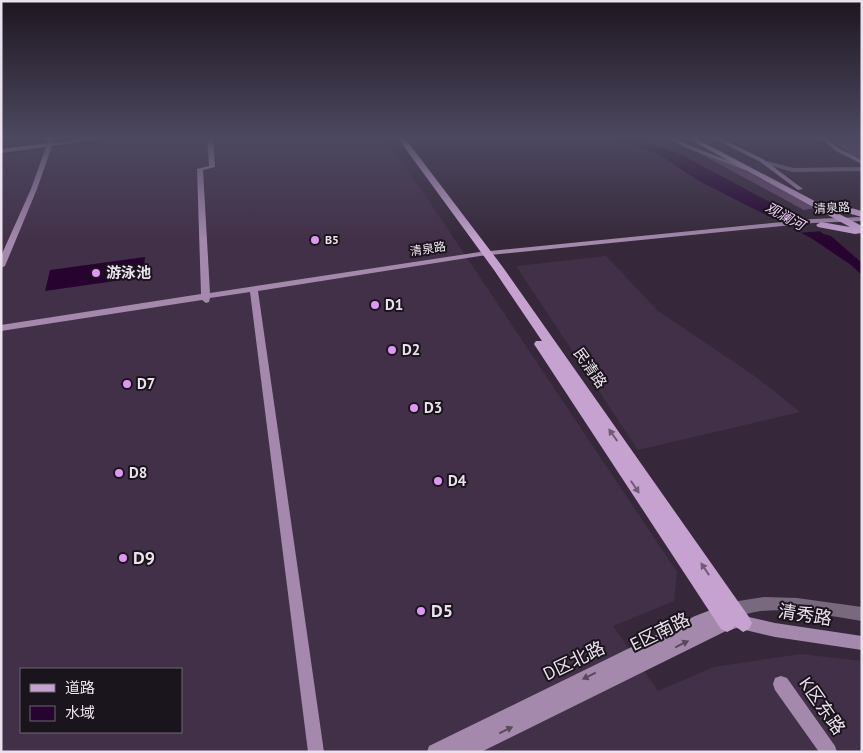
<svg xmlns="http://www.w3.org/2000/svg" width="863" height="753" viewBox="0 0 863 753" font-family="'PT Sans','Noto Sans SC',sans-serif">
<rect width="100%" height="100%" fill="#36283a"/>
<path fill="#423048" fill-rule="evenodd" d="M135,137H384L429,201L677,572L674,601L613,626L658,691L714,667L801,654L862,661V752H1V155ZM21,669H181V732H21Z
M606,256L658,311L756,377L800,412L638,450L516,266Z"/>
<path fill="#664b6e" d="M828,137H862V159L849,153Z
M697,152L743,169L816,208L804,210Z"/>
<path fill="#26042f" d="M611,137H633L682,155L794,215L824,234L831,236L862,263V275L851,265L811,238L697,180L660,155Z
M145,257L143,277L45,291L50,270Z"/>
<path fill="#36283a" d="M799,217L823,231L798,233L769,219Z"/>
<g fill="none" stroke-linecap="round" stroke-linejoin="round">
<path fill="#79697e" fill-rule="evenodd" d="M767,161L793,168L862,167V171L793,172L765,164V162Z
M764,597L797,598L862,607V621C829,616 795,608 761,611C751,612 737,618 727,614L725,609L727,604L732,602Z"/>
<path fill="#a489ac" fill-rule="evenodd" d="M49,137H55L53,143L96,137H113L52,146L37,189L5,266L1,268V256L31,189L46,147L1,153V149L47,143Z
M207,137H213L215,167L203,170L210,293L480,252L813,219L862,217V221L813,223L480,256L258,291L324,752H308L250,292L210,298L209,302L206,303L202,300L1,331V325L201,294L197,169L209,166Z
M666,137H673L688,145L750,169L745,170L684,147Z
M710,137H718L763,159L803,189L798,190L759,161Z
M818,137H825L840,149L862,160V164L836,151Z
M724,605L729,607L731,612L729,616L735,617L740,615L775,623L862,636V650L775,637L737,628L728,630L481,752H427L429,746L695,616Z
M781,676L787,678L835,746L837,752H819L775,690L773,684L775,678Z"/>
<path fill="#c5a2cf" fill-rule="evenodd" d="M397,137H404L502,266L749,617L752,623L749,629L743,632L735,626L733,629L727,632L721,629L534,344L536,341H542L494,270Z
M685,137H693L862,226V233L855,234L818,227L816,225L821,222L850,227Z
M833,203L862,211V217L830,208L829,206Z"/>
</g>
<defs><path id="oneway-solid" d="M-6-.8H1V-3.2L6.5 0L1 3.2V.8H-6Z" transform="scale(1.25)"/></defs>
<g fill="#705b76">
<use href="#oneway-solid" transform="translate(613 435) rotate(-125)"/>
<use href="#oneway-solid" transform="translate(635 487) rotate(56)"/>
<use href="#oneway-solid" transform="translate(705 569) rotate(-124)"/>
</g>
<g fill="#58495d">
<use href="#oneway-solid" transform="translate(682 644) rotate(-26)"/>
<use href="#oneway-solid" transform="translate(589 676) rotate(154)"/>
<use href="#oneway-solid" transform="translate(506 730) rotate(-26)"/>
</g>
<linearGradient id="sky" x2="0" y2="1"><stop stop-color="#1e1620"/><stop offset="0.57" stop-color="#4c4860"/><stop offset="1" stop-color="#4c4860" stop-opacity="0"/></linearGradient>
<rect width="863" height="242" fill="url(#sky)"/>
<g fill="#de98f2" stroke="#1a141c" stroke-width="2">
<circle cx="315" cy="240" r="5"/>
<circle cx="96" cy="273" r="5"/>
<circle cx="375" cy="305" r="5"/>
<circle cx="392" cy="350" r="5"/>
<circle cx="127" cy="384" r="5"/>
<circle cx="414" cy="408" r="5"/>
<circle cx="119" cy="473" r="5"/>
<circle cx="438" cy="481" r="5"/>
<circle cx="123" cy="558" r="5"/>
<circle cx="421" cy="611" r="5"/>
</g>
<g text-anchor="middle" stroke-width="4" stroke-linejoin="round" paint-order="stroke">
<g font-size="12" fill="#eae1ed" stroke="#1a141c">
<text transform="translate(832 208) rotate(-3)" y="4">清泉路</text>
<text transform="translate(428 249) rotate(-9)" y="4">清泉路</text>
</g>
<g font-size="12" font-weight="bold" fill="#eae1ed" stroke="#1a141c" text-anchor="start">
<text x="325" y="244">B5</text>
</g>
<g font-size="14" font-style="italic" fill="#f1cffb" stroke="#1a141c">
<text transform="translate(785 216) rotate(29)" y="5">观澜河</text>
</g>
<g font-size="15" font-weight="bold" fill="#eae1ed" stroke="#1a141c" text-anchor="start">
<text x="106" y="278">游泳池</text>
<text x="385" y="310">D1</text>
<text x="402" y="355">D2</text>
<text x="137" y="389">D7</text>
<text x="424" y="413">D3</text>
<text x="129" y="478">D8</text>
<text x="448" y="486">D4</text>
</g>
<g font-size="15" fill="#eae1ed" stroke="#1a141c">
<text transform="translate(590 368) rotate(55)" y="5">民清路</text>
</g>
<g font-size="18" font-weight="bold" fill="#eae1ed" stroke="#1a141c" text-anchor="start">
<text x="133" y="564">D9</text>
<text x="431" y="617">D5</text>
</g>
<g font-size="18" fill="#eae1ed" stroke="#1a141c">
<text transform="translate(805 615) rotate(9)" y="6">清秀路</text>
<text transform="translate(660 632) rotate(-26)" y="6">E区南路</text>
<text transform="translate(574 661) rotate(-26)" y="6">D区北路</text>
<text transform="translate(822 706) rotate(55)" y="6">K区东路</text>
</g>
</g>
<rect width="863" height="753" fill="none" stroke="#eae1ed" stroke-width="5"/>
<rect x="20" y="668" width="162" height="65" fill="#1a141c" stroke="#6d6670"/>
<rect x="30" y="684" width="25" height="8" fill="#c5a2cf" stroke="#6d6670"/>
<text x="65" y="693" font-size="15" fill="#eae1ed">道路</text>
<rect x="30" y="706" width="25" height="15" fill="#26042f" stroke="#6d6670"/>
<text x="65" y="718" font-size="15" fill="#eae1ed">水域</text>
</svg>
